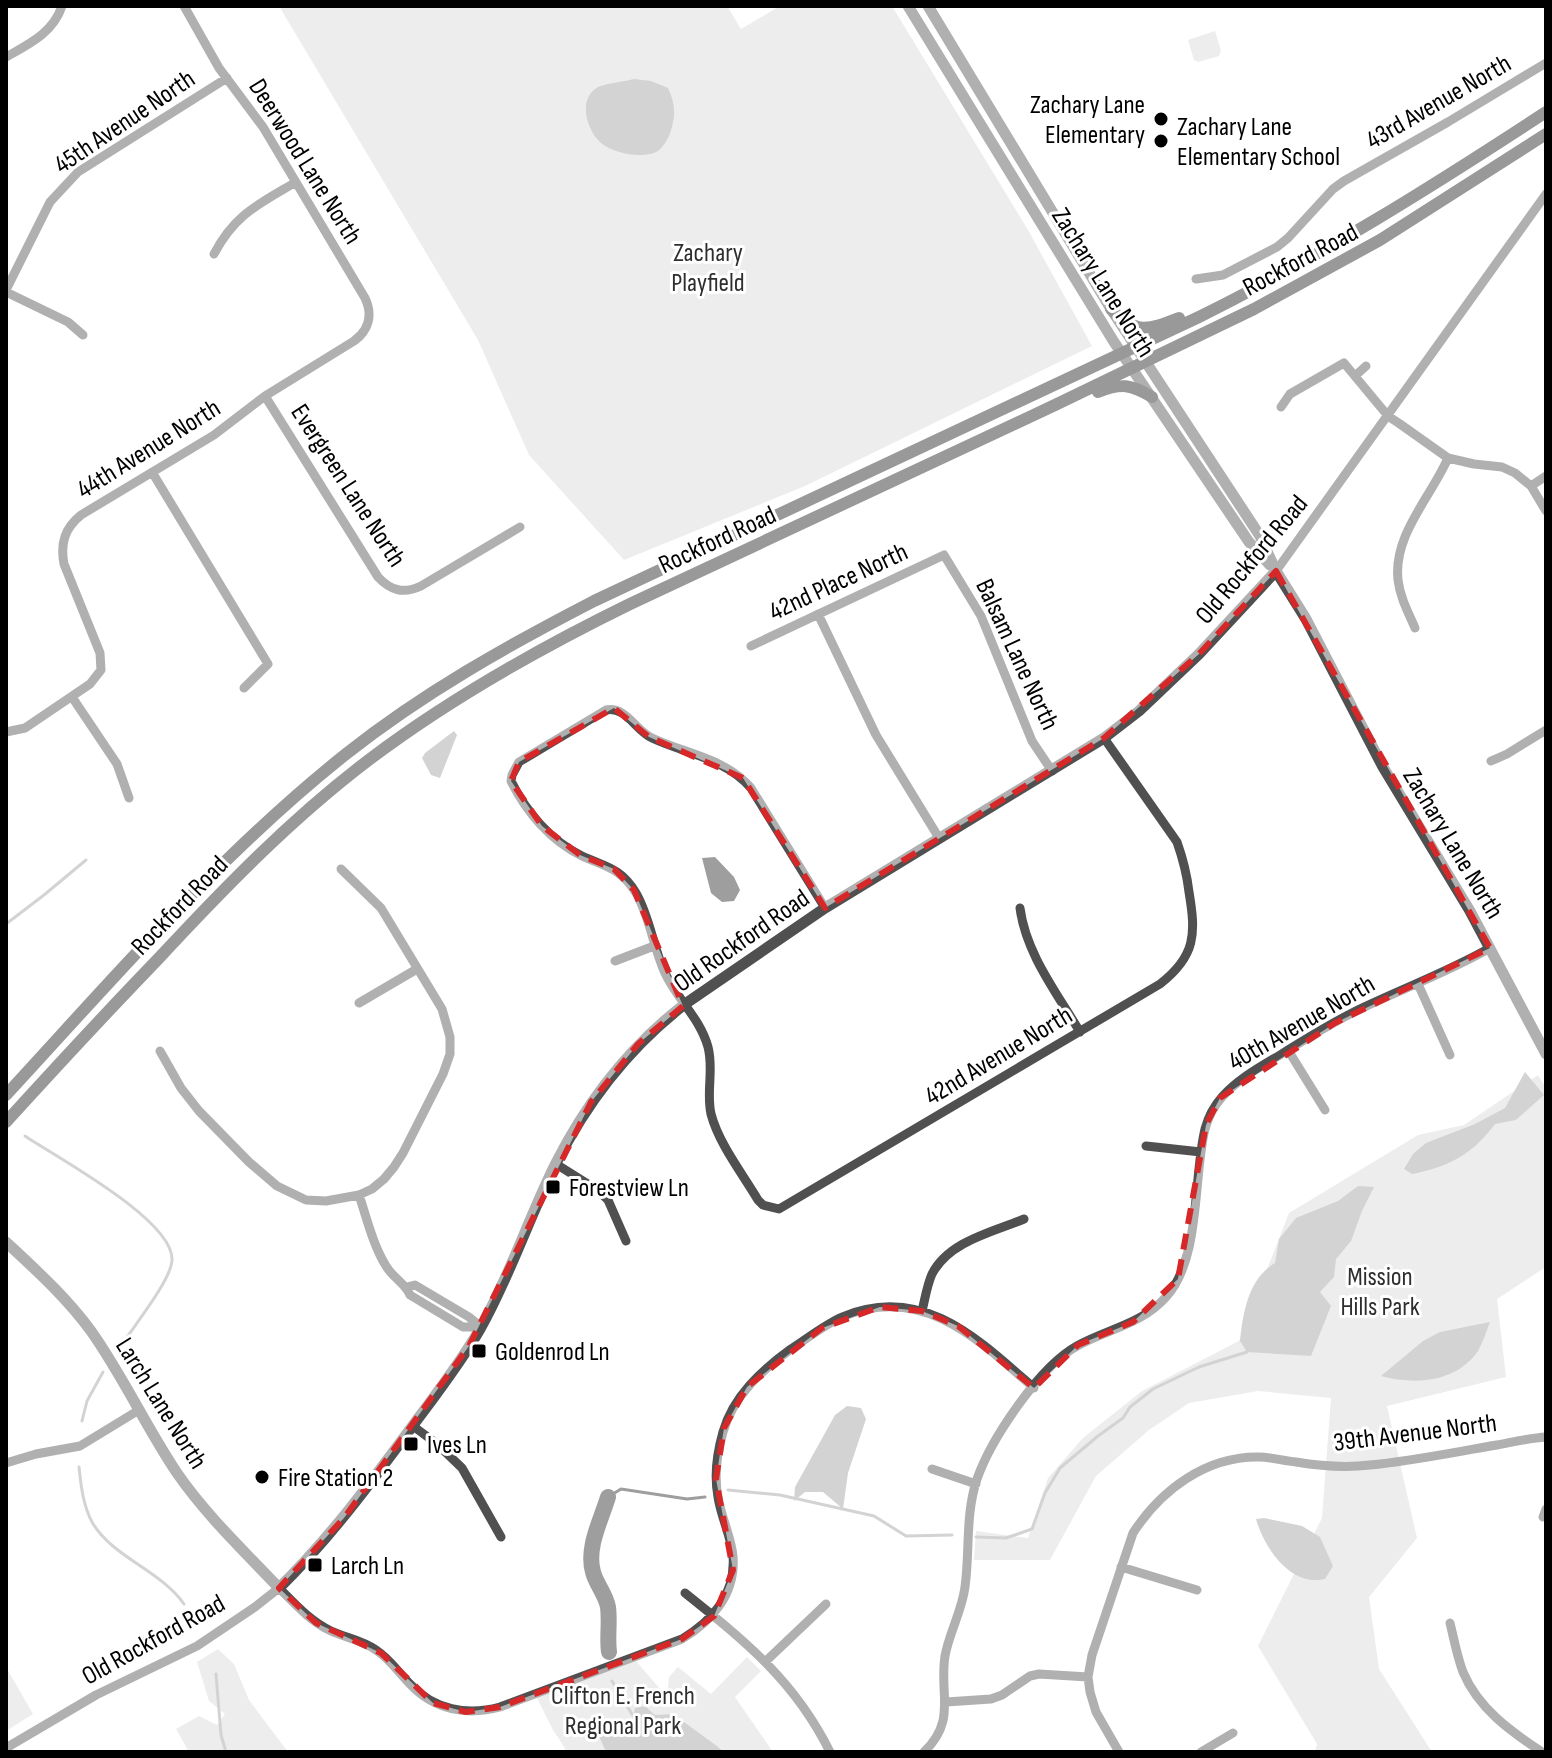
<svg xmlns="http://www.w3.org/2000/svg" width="1552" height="1758" viewBox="0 0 1552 1758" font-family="'Sofia Sans Condensed',sans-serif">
<rect width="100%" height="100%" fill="#fff"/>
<path fill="#d7d7d7" d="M279,6H727L741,29L780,6H892L1028,230L1092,346L805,486L624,560L529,455L478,340Z
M1215,31L1221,51L1219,56L1198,62L1194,60L1188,40Z
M1538,1075L1546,1088V1267L1497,1299L1506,1377L1387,1406L1417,1538L1369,1597L1379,1669L1432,1752H1315L1317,1744L1258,1646L1322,1518L1331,1398L1258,1391L1189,1403L1149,1430L1096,1476L1050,1560H974L976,1531L1028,1538L1048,1478L1083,1438L1142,1391L1239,1341L1289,1213L1418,1135L1464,1125Z
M218,1649L234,1664L249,1700L288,1752H189L176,1729L199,1716L217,1725L225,1714L209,1701L197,1662Z
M747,1657L761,1671L735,1697L773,1752H725L719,1747L712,1752H567L558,1737L554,1732L537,1698L636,1661L667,1697L669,1677L678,1667L711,1694Z
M6,1667L33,1714L6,1731Z"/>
<path fill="#9e9e9e" d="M634,79L651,81L668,88C675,103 676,114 671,130C669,138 664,146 658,151C644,160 610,153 599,141C586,128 578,98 598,87C607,83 623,82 634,79Z
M454,731L457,735L440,778L431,775L422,758L425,753Z
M715,857L734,877L740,890L734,901L722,902L711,893L702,858Z
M1525,1072L1544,1095L1516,1120L1495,1124C1472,1155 1448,1167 1412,1174L1404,1169L1413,1154L1426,1143L1475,1124L1505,1108Z
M1358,1186L1374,1187L1362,1211L1351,1241L1336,1259L1334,1277L1320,1292L1331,1306L1311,1356L1247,1352L1240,1341C1243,1313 1248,1279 1275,1263L1279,1239L1296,1218L1338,1201Z
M1490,1322C1486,1332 1483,1342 1478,1351C1456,1383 1414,1385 1381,1376L1423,1341L1440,1332Z
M847,1406L861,1408L866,1419L848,1473L843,1509L823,1492H805L794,1501L795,1487L835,1415Z
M1264,1518L1302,1526L1320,1537L1333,1566L1325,1579C1291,1587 1264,1548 1256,1519Z
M645,1706L655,1715L673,1714L725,1752H606L599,1736L605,1725L633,1719L635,1708Z"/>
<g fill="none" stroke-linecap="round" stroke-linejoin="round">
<path stroke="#9e9e9e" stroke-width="3" d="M6,924L44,895L86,860
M25,1136C56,1157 174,1220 172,1260C171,1281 132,1328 119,1349
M82,1421L87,1401L103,1372
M79,1467C81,1486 83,1505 92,1522C112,1557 160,1570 184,1604
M728,1490L780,1495L874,1516L906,1536L952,1535
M608,1497L621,1489L687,1499L705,1497
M976,1537L1006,1538L1032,1529L1045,1493L1060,1468L1098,1436L1123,1418L1130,1407L1153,1389L1199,1367L1247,1352L1249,1349
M216,1674L221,1735L226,1752
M612,1681L635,1719"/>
<path stroke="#9e9e9e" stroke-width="16" d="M608,1497C601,1520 586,1548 593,1572C596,1584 606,1595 608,1607C610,1622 607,1637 609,1652"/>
<path stroke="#505050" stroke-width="9" d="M6,57C29,44 53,33 62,6
M214,254C235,214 259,204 296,182
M1196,279L1223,275L1277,247L1288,238L1333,189L1344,181L1448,122L1546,63
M6,290L50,202L78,172L227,78
M6,292L68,322L83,335
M1355,376L1366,366
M265,396L378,577C391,591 404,594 421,586L520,527
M1281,407L1290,394L1344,363L1388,416L1400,424L1448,458L1474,464L1502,467L1515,473L1531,486L1546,511
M152,472L268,664L244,688
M1531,486L1546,476
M1276,571L1546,194
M818,614L876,735L939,838
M1415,628C1408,612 1400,597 1398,580C1393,535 1431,497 1448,458
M751,646L944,555L981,616L1032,741L1052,771
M72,697L117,764L129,798
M6,732L25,728L90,684L101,670L100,653L64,564C60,543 65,528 81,515L214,435L265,396L354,341C369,330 373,315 365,298L263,127L219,68L184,6
M1491,761L1507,754L1546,730
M825,908L751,788C725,758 686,754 652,738C635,730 626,706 606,710L519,762L512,775L511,781C526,812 551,841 582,856C606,867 621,868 636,893C650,917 653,947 665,973C677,999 700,1018 708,1047C714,1069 706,1092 711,1114C719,1144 742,1173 758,1200L763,1205L779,1209L1160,984C1196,956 1196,934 1189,892C1187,875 1183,859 1177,842L1104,738
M1020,908C1026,954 1057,993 1080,1032
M615,961L654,946
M1418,984L1450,1055
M359,1003L417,969
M1288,1050L1325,1110
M160,1051L181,1088L199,1111L249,1162L277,1186L306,1200L326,1201L359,1195L372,1189L384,1179L394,1167L403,1153L443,1074L450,1054V1037L442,1009L381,908L341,869
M1146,1146L1201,1152
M556,1164L599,1191L608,1200L626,1241
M359,1195C367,1219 373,1245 386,1266C393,1278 405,1283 410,1295L463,1327H481
M407,1287L415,1285L469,1317L481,1327
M922,1311C925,1299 927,1285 932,1274C949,1241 993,1232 1024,1219
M413,1426L437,1444L462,1468L501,1537
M6,1463L36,1454L80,1446L139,1410
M932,1469L976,1484
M1543,1517L1546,1509
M1121,1567L1197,1590
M685,1593C745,1641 795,1681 830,1752
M1450,1623C1454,1639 1457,1656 1463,1672C1478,1708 1510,1731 1542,1752
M766,1661L826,1604
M946,1702L991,1699L1002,1695L1030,1676L1039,1674L1088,1677
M6,1748L96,1695L197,1646L255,1607L279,1588C295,1604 310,1621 331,1631C346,1638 362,1640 376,1650C390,1659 398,1672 410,1684C434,1710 467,1716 500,1707L682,1639C712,1621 736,1594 733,1556C731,1536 721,1517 718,1497C714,1476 717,1453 723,1432C733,1396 762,1370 791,1349C808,1338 824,1325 842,1317C922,1283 978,1339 1034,1388
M924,1752C957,1720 939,1695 945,1656C949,1633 962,1611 965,1587C970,1551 965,1515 977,1479C991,1439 1039,1367 1077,1346C1107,1329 1141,1325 1166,1297C1201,1259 1193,1178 1205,1129C1208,1118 1214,1106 1222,1097C1238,1079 1260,1067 1280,1055C1304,1040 1328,1025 1354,1012C1399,990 1446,973 1490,948
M1119,1752L1096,1712L1090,1692L1088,1677L1092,1655L1133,1533C1161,1490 1206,1456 1259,1457C1271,1457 1284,1461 1296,1462C1320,1466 1345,1468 1370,1465C1412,1461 1455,1452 1497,1445C1513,1442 1530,1438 1546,1437
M1201,1752L1233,1733"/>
<path stroke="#505050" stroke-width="11" d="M908,6L1114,342L1249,542L1270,565
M928,6L1111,309L1260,536L1276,571L1306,619L1383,767L1470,911L1546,1054
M6,1242C36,1270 66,1297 91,1331C123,1376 146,1427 177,1473C206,1515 244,1551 279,1588C330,1538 372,1481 414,1424C437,1393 461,1362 480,1329C510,1276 529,1217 556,1163C588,1100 629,1047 685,1004L825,908L1104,738L1139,711L1199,654L1276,571"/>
<path stroke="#1d1d1d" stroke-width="12" d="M1111,309C1136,335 1148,330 1179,318
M1098,392C1121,383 1131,384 1152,397
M6,1095C115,977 220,854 346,754C423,693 507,646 594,601L1199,317C1320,257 1433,186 1546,112
M6,1122C56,1067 107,1012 159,958C225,887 292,818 370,759C451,698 538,649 630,604L1055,405L1254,309L1380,240L1546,134"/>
</g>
<path d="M0 0H1552V1758H0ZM1276,571L1490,948L1335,1023L1220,1098L1206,1125L1178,1279L1133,1322L1078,1345L1034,1388L958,1326L922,1311L880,1307L822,1328L747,1387L724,1428L716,1479L733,1570L714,1616L682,1639L500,1707L466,1712L433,1703L381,1653L316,1623L279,1588L344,1518L469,1346L591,1102L638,1044L683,1006L634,890L614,869L580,855L542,826L511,781L519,762L614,708L649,737L743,778L825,908L1104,738L1199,654Z" fill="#fff" fill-opacity=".55" fill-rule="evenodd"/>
<path fill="none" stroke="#d62828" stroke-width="6" stroke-dasharray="16 10" stroke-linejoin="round" d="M1276,571L1490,948L1335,1023L1220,1098L1206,1125L1178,1279L1133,1322L1078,1345L1034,1388L958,1326L922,1311L880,1307L822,1328L747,1387L724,1428L716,1479L733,1570L714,1616L682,1639L500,1707L466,1712L433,1703L381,1653L316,1623L279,1588L344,1518L469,1346L591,1102L638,1044L683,1006L634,890L614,869L580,855L542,826L511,781L519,762L614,708L649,737L743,778L825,908L1104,738L1199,654Z"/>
<g fill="#000" stroke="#fff" stroke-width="3">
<circle cx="1161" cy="119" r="8"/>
<circle cx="1161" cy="141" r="8"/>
<rect x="545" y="1179" width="16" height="16" rx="4"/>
<rect x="471" y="1343" width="16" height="16" rx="4"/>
<rect x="403" y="1436" width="16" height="16" rx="4"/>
<circle cx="262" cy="1477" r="8"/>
<rect x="307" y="1557" width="16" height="16" rx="4"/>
</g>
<g text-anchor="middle" stroke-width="6" stroke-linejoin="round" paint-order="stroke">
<g font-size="26" fill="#000" stroke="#fff">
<text transform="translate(1438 101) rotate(-30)" y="9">43rd Avenue North</text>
<text transform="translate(124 121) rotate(-34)" y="9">45th Avenue North</text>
<text transform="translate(306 161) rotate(58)" y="9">Deerwood Lane North</text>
<text transform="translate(1300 259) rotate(-28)" y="9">Rockford Road</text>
<text transform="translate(1104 282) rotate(58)" y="9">Zachary Lane North</text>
<text transform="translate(148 448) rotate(-32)" y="9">44th Avenue North</text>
<text transform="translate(349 485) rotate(57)" y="9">Evergreen Lane North</text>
<text transform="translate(717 539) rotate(-25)" y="9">Rockford Road</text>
<text transform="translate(1251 559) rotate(-50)" y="9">Old Rockford Road</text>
<text transform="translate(838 581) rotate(-25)" y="9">42nd Place North</text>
<text transform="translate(1018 654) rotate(65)" y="9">Balsam Lane North</text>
<text transform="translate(1454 843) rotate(59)" y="9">Zachary Lane North</text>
<text transform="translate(179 905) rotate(-46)" y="9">Rockford Road</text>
<text transform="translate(741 940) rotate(-35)" y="9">Old Rockford Road</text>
<text transform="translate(1301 1022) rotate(-30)" y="9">40th Avenue North</text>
<text transform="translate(998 1055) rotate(-31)" y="9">42nd Avenue North</text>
<text transform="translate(162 1403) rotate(58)" y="9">Larch Lane North</text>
<text transform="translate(1415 1432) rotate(-7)" y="9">39th Avenue North</text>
<text transform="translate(153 1639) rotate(-29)" y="9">Old Rockford Road</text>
</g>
<g font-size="26" fill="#000" stroke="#fff" text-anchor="start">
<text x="1145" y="113" text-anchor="end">Zachary Lane<tspan x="1145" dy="30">Elementary</tspan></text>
<text x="1177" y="135">Zachary Lane<tspan x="1177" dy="30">Elementary School</tspan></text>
<text x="569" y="1196">Forestview Ln</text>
<text x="495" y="1360">Goldenrod Ln</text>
<text x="427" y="1453">Ives Ln</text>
<text x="278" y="1486">Fire Station 2</text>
<text x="331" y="1574">Larch Ln</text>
</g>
<g font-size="26" fill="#2e2e2e" stroke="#fff">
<text x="708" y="261">Zachary<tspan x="708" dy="30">Playfield</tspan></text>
<text x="1380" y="1285">Mission<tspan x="1380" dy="30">Hills Park</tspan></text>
<text x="623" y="1704">Clifton E. French<tspan x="623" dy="30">Regional Park</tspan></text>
</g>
</g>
<rect width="1552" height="1758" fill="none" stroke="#000000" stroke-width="16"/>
</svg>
